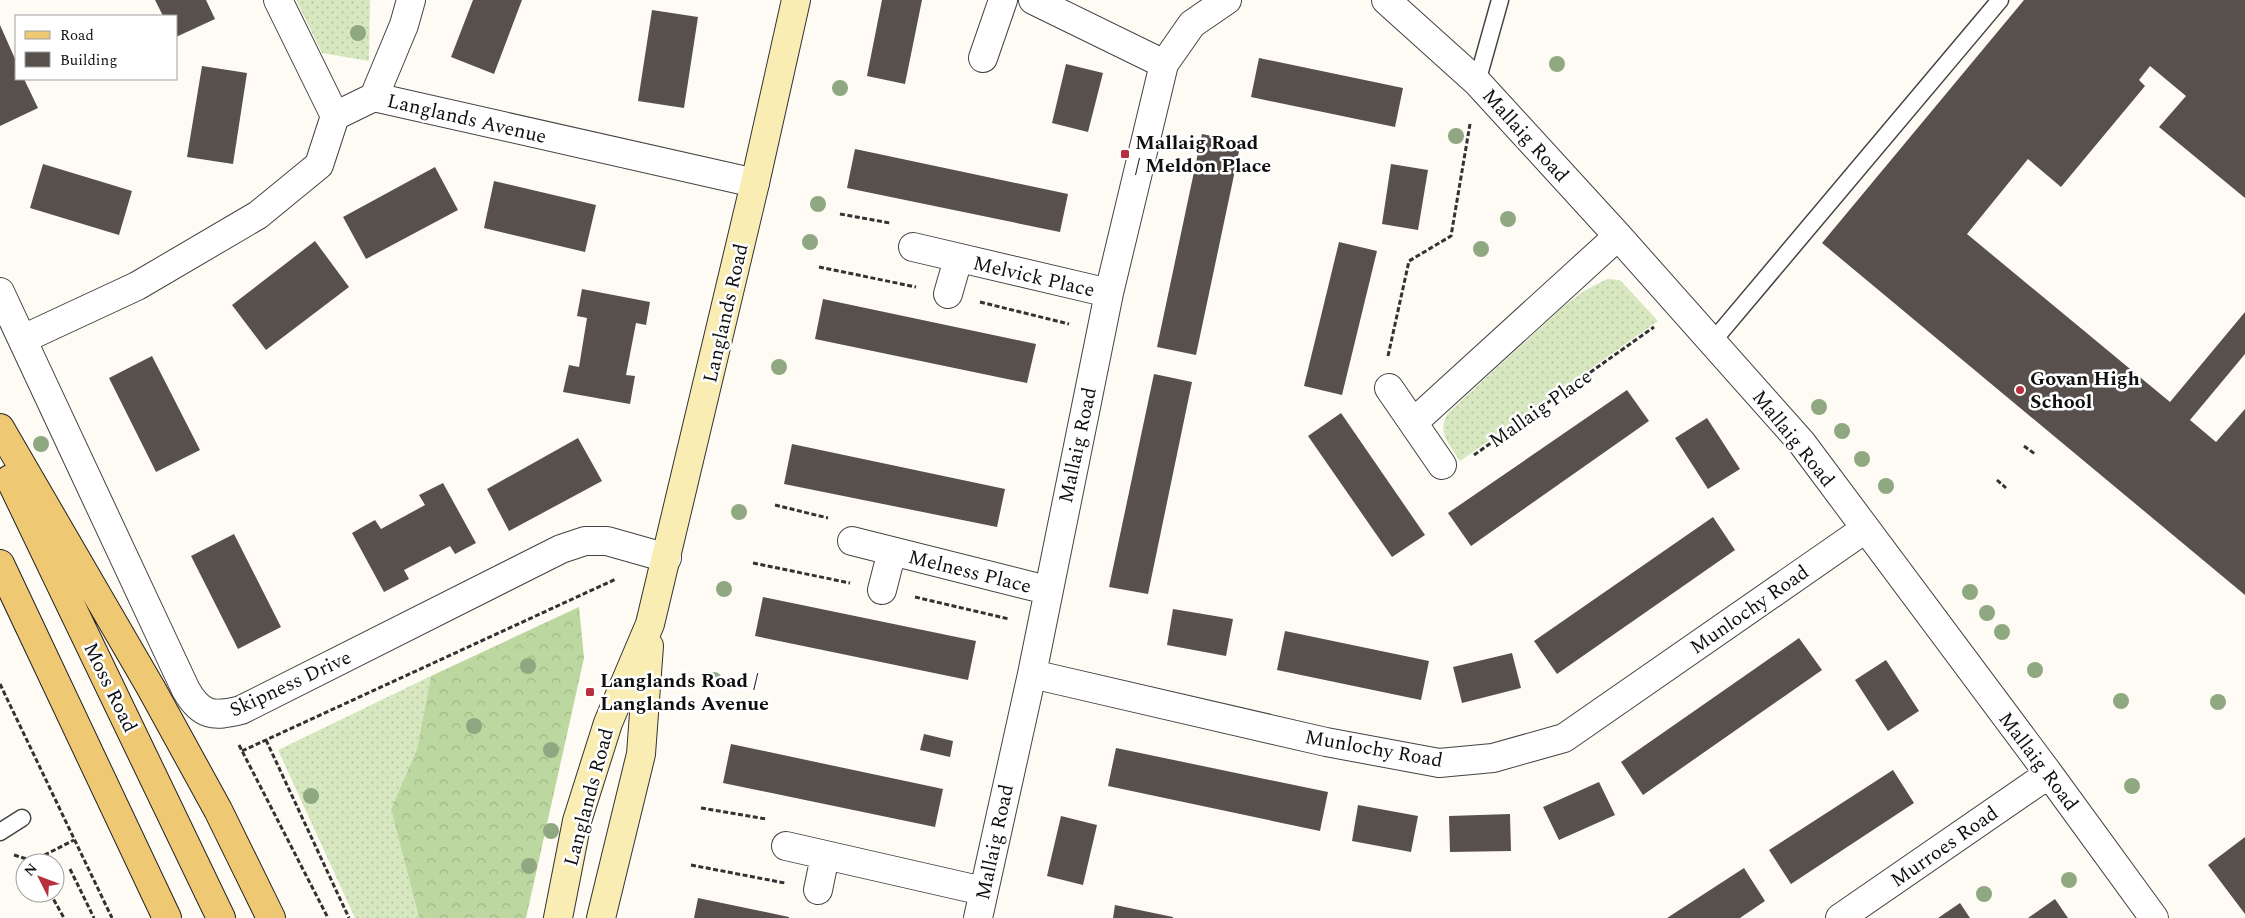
<svg xmlns="http://www.w3.org/2000/svg" width="2245" height="918" viewBox="0 0 2245 918" font-family="Spectral,serif">
<defs>
<pattern id="grass-dots" width="8" height="8" patternUnits="userSpaceOnUse" patternTransform="scale(1.25)"><rect width="8" height="8" fill="#d7e7bf"/><path d="M2 2h.1M6 6h.1" fill="none" stroke="#b8c5a3" stroke-width="1.8" stroke-linecap="round"/></pattern>
<pattern id="forest-crowns" width="20" height="18" patternUnits="userSpaceOnUse" patternTransform="scale(1.25)"><rect width="20" height="18" fill="#bcd79f"/><path d="M2 6a3 3 0 1 1 6 0M12 15a3 3 0 1 1 6 0" fill="none" stroke="#a1b888"/></pattern>
</defs>
<rect width="100%" height="100%" fill="#fefbf4"/>
<path fill="url(#grass-dots)" d="M296,0H370L369,61L322,53Z
M1607,279L1620,280L1658,321L1460,461C1450,445 1436,432 1448,413L1564,306L1584,291Z
M431,676L417,749L391,809L419,918H355L278,750Z"/>
<path fill="url(#forest-crowns)" d="M579,607L584,658L526,918H419L391,809L417,749L431,676Z"/>
<path fill="#58504d" d="M155,0H206L215,19L176,37V16H163Z
M473,0H522L494,74L451,57Z
M882,0H922L905,84L867,76Z
M2024,0H2245V198L2159,127L2186,96L2150,66L2139,80L2145,86L2061,187L2028,159L1967,234L2170,402L2245,312V354L2190,420L2216,442L2245,409V595L1822,243Z
M652,10L698,17L684,108L638,101Z
M0,25L16,61V79H24L38,108L0,126Z
M1259,58L1403,88L1395,127L1251,97Z
M1066,64L1103,73L1088,132L1052,123Z
M202,66L247,73L233,164L187,157Z
M1202,134L1241,142L1196,355L1157,347Z
M855,149L1068,194L1060,232L847,188Z
M43,164L132,191L119,235L30,208Z
M1391,164L1428,170L1418,230L1382,224Z
M435,167L458,210L366,259L343,217Z
M494,181L596,205L585,252L484,228Z
M315,241L349,287L266,350L232,305Z
M1339,242L1377,251L1342,395L1304,386Z
M582,289L650,302L646,325L636,323L626,375L635,376L630,404L563,392L569,365L579,367L587,318L577,316Z
M823,299L1036,344L1027,383L815,339Z
M152,356L200,450L156,472L109,378Z
M1154,374L1192,382L1148,594L1109,587Z
M1627,390L1649,421L1471,546L1448,513Z
M1341,413L1425,535L1392,557L1308,436Z
M1707,418L1740,469L1708,489L1675,438Z
M578,438L602,481L509,531L487,489Z
M792,444L1005,489L997,527L784,484Z
M443,483L476,543L455,554L450,546L404,570L409,579L384,592L352,533L375,520L381,529L425,505L419,495Z
M1713,517L1735,550L1557,674L1534,641Z
M234,534L281,627L238,649L191,556Z
M763,597L976,641L968,680L755,636Z
M1173,609L1233,619L1226,656L1167,645Z
M1285,631L1429,661L1421,700L1277,670Z
M1799,638L1822,670L1643,795L1621,762Z
M1512,653L1521,688L1462,703L1453,667Z
M1886,660L1919,711L1888,731L1855,680Z
M924,734L953,741L950,757L920,750Z
M731,744L943,789L935,827L723,783Z
M1116,748L1328,792L1320,831L1108,786Z
M1893,770L1914,803L1791,884L1769,850Z
M1599,782L1615,815L1559,840L1543,807Z
M1358,805L1418,816L1411,852L1352,841Z
M1510,814L1511,851L1450,852L1449,816Z
M1061,816L1097,825L1083,885L1047,876Z
M2245,837V914L2208,865Z
M1744,868L1765,901L1740,918H1667Z
M698,898L789,917V918H694Z
M2055,899L2068,918H2028Z
M1960,903L1970,918H1938Z
M1115,905L1173,917V918H1113Z"/>
<g fill="none" stroke-linecap="round" stroke-linejoin="round">
<g stroke="#434343" stroke-width="19">
<path id="lane" d="M1477,82L1500,0
M1713,341L2000,0
M0,832L22,818"/>
</g>
<g stroke="#434343" stroke-width="30">
<path id="street" d="M278,0L335,116
M1033,0L1164,64
M1386,0L1477,82L1618,236L1802,443L2049,774L2154,918
M983,58L1003,0
M374,97L404,25L411,0
M913,247L1109,293
M0,292L186,690C201,716 213,717 241,710L561,549L585,541H607L667,558
M948,294L958,259
M23,339L137,286L258,215L319,165L335,116L374,97L755,183
M1389,388L1442,465
M1414,422L1618,236
M852,541L1047,590
M882,590L892,551
M1032,674L1326,742L1439,763L1493,758L1564,738L1865,529
M786,846L983,891
M818,890L825,856
M978,918L1032,674L1109,293L1164,64L1192,24L1227,0
M1840,918L2049,774"/>
</g>
<g stroke="#323232" stroke-width="30">
<path id="secondary" d="M558,918L577,821L608,723L650,624L755,183L796,0
M601,918L641,754L649,646"/>
</g>
<g stroke="#212121" stroke-width="30">
<path id="primary" d="M0,428L151,688L218,810L271,918
M10,479L221,918
M0,564L167,918"/>
</g>
<path stroke="#323232" stroke-width="3" stroke-dasharray="5 2.5" stroke-linecap="butt" d="M840,214L890,223
M819,267L916,287
M980,302L1069,324
M1388,356L1409,261L1451,236L1470,124
M2024,446L2035,454
M1474,455L1654,327
M1997,480L2006,488
M775,505L828,518
M753,563L850,583
M915,597L1009,619
M0,684L112,918
M266,740L349,918
M239,745L328,918
M242,751L616,579
M701,808L766,819
M14,855L33,861
M34,863L33,861L74,840
M691,865L785,883
M70,869L94,918
M50,893L64,918"/>
<use href="#lane" stroke="#fff" stroke-width="16"/>
<use href="#street" stroke="#fff" stroke-width="28"/>
<use href="#secondary" stroke="#faedb3" stroke-width="28"/>
<use href="#primary" stroke="#efc873" stroke-width="28"/>
</g>
<g fill="#8fa882">
<circle cx="358" cy="33" r="8"/>
<circle cx="1557" cy="64" r="8"/>
<circle cx="840" cy="88" r="8"/>
<circle cx="1456" cy="136" r="8"/>
<circle cx="818" cy="204" r="8"/>
<circle cx="1508" cy="219" r="8"/>
<circle cx="810" cy="242" r="8"/>
<circle cx="1481" cy="249" r="8"/>
<circle cx="779" cy="367" r="8"/>
<circle cx="1819" cy="407" r="8"/>
<circle cx="1842" cy="431" r="8"/>
<circle cx="41" cy="444" r="8"/>
<circle cx="1862" cy="459" r="8"/>
<circle cx="1886" cy="486" r="8"/>
<circle cx="739" cy="512" r="8"/>
<circle cx="724" cy="589" r="8"/>
<circle cx="1970" cy="592" r="8"/>
<circle cx="1987" cy="613" r="8"/>
<circle cx="2002" cy="632" r="8"/>
<circle cx="528" cy="666" r="8"/>
<circle cx="2035" cy="670" r="8"/>
<circle cx="714" cy="680" r="8"/>
<circle cx="2121" cy="701" r="8"/>
<circle cx="2218" cy="702" r="8"/>
<circle cx="474" cy="726" r="8"/>
<circle cx="551" cy="750" r="8"/>
<circle cx="2132" cy="786" r="8"/>
<circle cx="311" cy="796" r="8"/>
<circle cx="551" cy="831" r="8"/>
<circle cx="529" cy="866" r="8"/>
<circle cx="2069" cy="880" r="8"/>
<circle cx="1984" cy="894" r="8"/>
</g>
<g fill="#b83040" stroke="#fff" stroke-width="2">
<rect x="1120" y="149" width="10" height="10" rx="2.5"/>
<circle cx="2020" cy="390" r="5"/>
<rect x="585" y="687" width="10" height="10" rx="2.5"/>
</g>
<g text-anchor="middle" stroke-width="5" stroke-linejoin="round" paint-order="stroke">
<g font-size="20" fill="#101010" stroke="#fff">
<text transform="translate(467 118) rotate(13)" y="7">Langlands Avenue</text>
<text transform="translate(1526 135) rotate(48)" y="7">Mallaig Road</text>
<text transform="translate(1034 276) rotate(13)" y="7">Melvick Place</text>
<text transform="translate(725 313) rotate(-77)" y="7">Langlands Road</text>
<text transform="translate(1540 408) rotate(-35)" y="7">Mallaig Place</text>
<text transform="translate(1794 438) rotate(51)" y="7">Mallaig Road</text>
<text transform="translate(1077 445) rotate(-78)" y="7">Mallaig Road</text>
<text transform="translate(970 571) rotate(14)" y="7">Melness Place</text>
<text transform="translate(1749 609) rotate(-35)" y="7">Munlochy Road</text>
<text transform="translate(290 683) rotate(-25)" y="7">Skipness Drive</text>
<text transform="translate(111 687) rotate(64)" y="7">Moss Road</text>
<text transform="translate(1374 748) rotate(10)" y="7">Munlochy Road</text>
<text transform="translate(2039 761) rotate(53)" y="7">Mallaig Road</text>
<text transform="translate(588 797) rotate(-75)" y="7">Langlands Road</text>
<text transform="translate(994 842) rotate(-78)" y="7">Mallaig Road</text>
<text transform="translate(1944 846) rotate(-35)" y="7">Murroes Road</text>
</g>
<g font-size="20" font-weight="bold" fill="#101010" stroke="#fff" text-anchor="start">
<text x="1135" y="149">Mallaig Road<tspan x="1135" dy="23">/ Meldon Place</tspan></text>
<text x="2030" y="385">Govan High<tspan x="2030" dy="23">School</tspan></text>
<text x="600" y="687">Langlands Road /<tspan x="600" dy="23">Langlands Avenue</tspan></text>
</g>
</g>
<rect x="15" y="15" width="162" height="65" fill="#ffffff" stroke="#9f9f9f"/>
<rect x="25" y="31" width="25" height="8" fill="#efc873" stroke="#9f9f9f"/>
<text x="60" y="40" font-size="15" fill="#101010">Road</text>
<rect x="25" y="52" width="25" height="15" fill="#58504d" stroke="#9f9f9f"/>
<text x="60" y="65" font-size="15" fill="#101010">Building</text>
<g transform="translate(40 878) rotate(312)"><circle r="24" fill="#ffffff" stroke="#9f9f9f"/>
<path d="M0-4L9 19L0 12L-9 19Z" fill="#b83040"/>
<text y="-8" font-size="14" font-weight="bold" text-anchor="middle" fill="#101010">N</text>
</g>
</svg>
